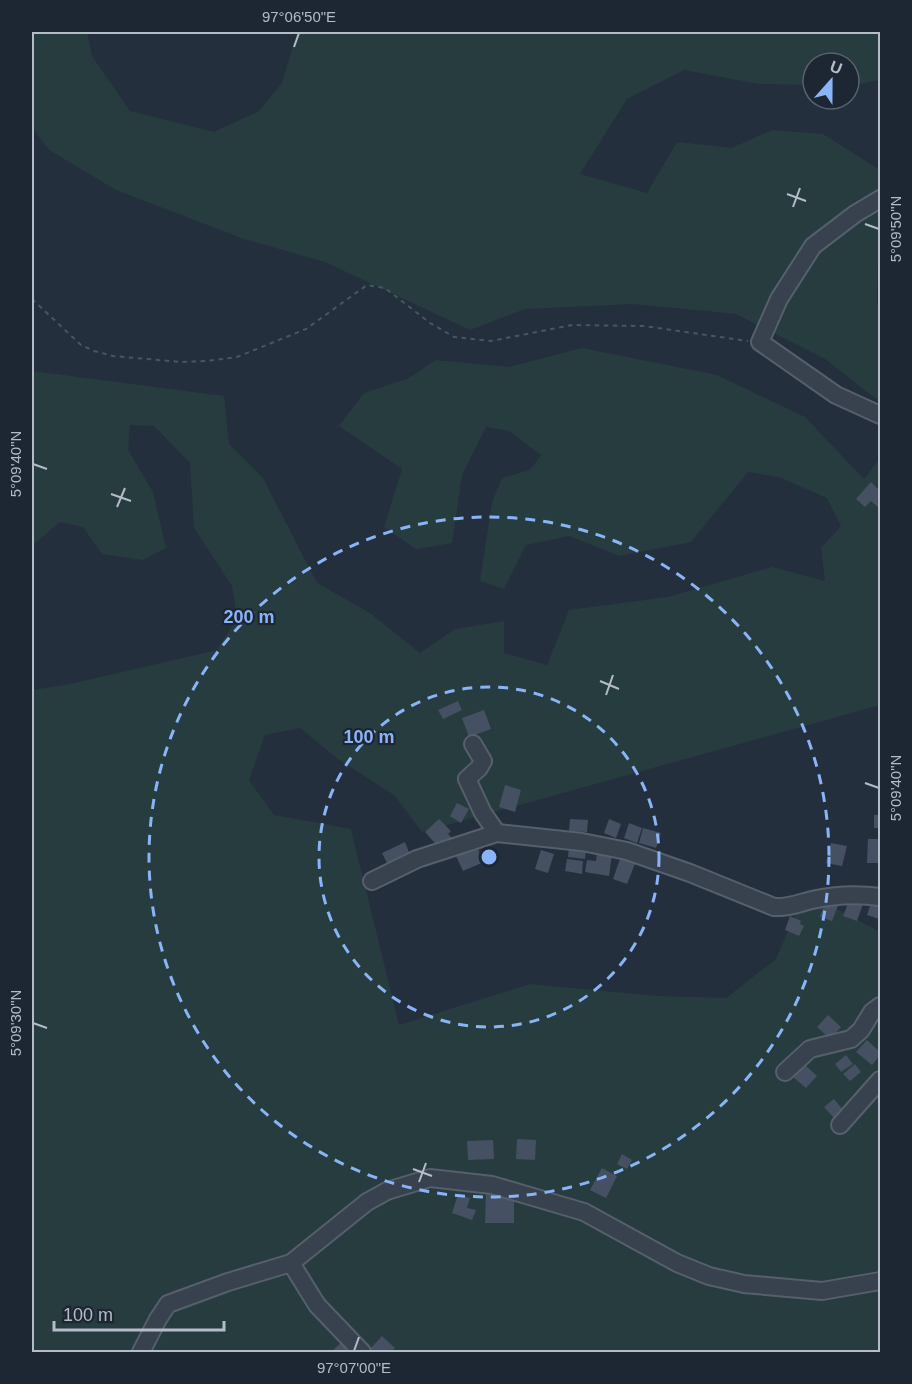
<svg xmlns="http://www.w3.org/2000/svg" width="912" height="1384" viewBox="0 0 912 1384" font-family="Helvetica,sans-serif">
<rect width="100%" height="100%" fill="#242f3e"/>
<path fill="#263c3f" d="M32,32H87L92,56L130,111L214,132L259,111L282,83L297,32H880V80L849,86V63H813V85L759,84L684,70L627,99L580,174L647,193L677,142L732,148L772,130L823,134L880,170L877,304L880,309V402L825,359L736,314L633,304L525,309L470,330L325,262L244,239L116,190L49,150L32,128Z
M582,348L717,375L805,417L864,479L880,458V705L422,832L394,795L338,759L300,728L265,735L249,780L274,815L351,829L399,1025L530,984L657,996L726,998L776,959L805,892L880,932V1352H32V690L70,684L217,650L237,618L232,586L194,528L190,463L154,426L130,425L128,450L153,492L166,548L143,560L102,554L83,527L60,522L32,546V371L224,396L229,444L263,478L317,583L370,613L420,653L455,629L504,621V653L547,665L569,610L668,597L772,567L825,581L821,548L841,526L827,498L779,477L748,472L691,542L620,556L569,536L526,545L504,589L480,581L492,502L502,478L530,470L541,455L509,431L486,427L462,475L452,543L416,549L384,527L402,469L339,426L364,393L407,379L436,360L509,367Z"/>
<path fill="#455162" d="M871,482L880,491V509L871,501L865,507L856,499Z
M458,701L462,710L443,719L438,710Z
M484,710L491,729L469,737L462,718Z
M505,785L521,790L515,812L499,807Z
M457,803L469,809L461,823L450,816Z
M874,815H880V828H874Z
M439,819L451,831L448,834L453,839L441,850L425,832Z
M570,819L588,820L587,832L569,831Z
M609,819L621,824L616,838L604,833Z
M629,823L642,828L637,843L624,838Z
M643,828L661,833L656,848L639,843Z
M868,839H880V863H867Z
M405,842L410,855L388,865L382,853Z
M831,843L847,846L842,866L826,863Z
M477,847L484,862L463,871L456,856Z
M569,847L586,850L585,859L568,857Z
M541,850L554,854L548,873L535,869Z
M597,853L612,855L609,876L585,872L587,860L596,861Z
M621,856L636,861L627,884L613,879Z
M567,859L583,861L582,874L565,871Z
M851,896L864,901L857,921L843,916Z
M873,897L880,900L879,919L867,915Z
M826,898L839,903L832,921L820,917Z
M790,916L801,921L800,924L804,926L799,936L785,930Z
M828,1015L841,1027L830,1039L817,1027Z
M867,1040L880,1052V1055L872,1065L856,1052Z
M846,1055L853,1064L841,1072L835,1064Z
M804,1064L817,1076L806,1088L793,1077Z
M855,1064L861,1072L850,1081L843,1074Z
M834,1099L843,1110L834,1118L824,1107Z
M517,1139L536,1140L535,1160L516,1159Z
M493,1140L494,1159L468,1160L467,1141Z
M622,1154L632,1160L627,1169L617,1164Z
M602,1168L617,1176L606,1198L590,1190Z
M486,1190L514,1197V1223H485Z
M458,1194L470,1198L467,1208L476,1210L472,1220L452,1213Z
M382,1336L395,1348L391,1352H374L370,1349Z
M343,1341L354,1352L332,1351Z"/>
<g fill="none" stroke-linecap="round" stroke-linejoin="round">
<g stroke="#565f6c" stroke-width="20">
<path id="minor" d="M880,199L855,214L813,246L779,299L760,342L836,395L880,415
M473,744L483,761L479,768L467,779L483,813L497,833
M372,881L417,859L497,833L582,842L627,851L690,873L774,907C789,908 799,903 812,900C834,895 858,894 880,897
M785,1072L810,1049L851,1039L861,1030L872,1012L880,1006
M840,1125L880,1080
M291,1263L317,1305L362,1352
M141,1352L158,1319L168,1304L228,1282L291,1263L367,1202L387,1191L430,1178L492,1185L584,1212L677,1263L709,1276L744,1284L822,1291L880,1281"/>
</g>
<path stroke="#44595c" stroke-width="2" stroke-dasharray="4.5 4.5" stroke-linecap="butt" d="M32,299L81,345L94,351L113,356L181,362L207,361L237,357L306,329L367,285L385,288L430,323L454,337L491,341L572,325L644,326L748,341"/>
<use href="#minor" stroke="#38414e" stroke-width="16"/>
</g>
<path fill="none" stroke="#b4bcc9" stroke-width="2" d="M294,47L299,33M787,194L806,201M793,207L800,188M865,224L879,229M33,464L47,469M111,494L131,501M117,507L125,488M600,681L619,689M606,695L613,675M865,783L879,788M33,1023L47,1028M413,1169L432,1176M419,1182L426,1163M354,1351L359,1337"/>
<g fill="none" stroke="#8ab4f8" stroke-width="3" stroke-dasharray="10 8">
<circle cx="489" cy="857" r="170"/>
<circle cx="489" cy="857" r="340"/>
</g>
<circle cx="489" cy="857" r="9" fill="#8ab4f8" stroke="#1d2633" stroke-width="3"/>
<g font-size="18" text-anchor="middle" font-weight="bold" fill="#8ab4f8" stroke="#1d2633" stroke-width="4.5" stroke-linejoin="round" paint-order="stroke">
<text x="249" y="623">200 m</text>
<text x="369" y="743">100 m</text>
</g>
<rect width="912" height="1384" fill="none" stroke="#1d2633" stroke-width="66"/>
<g transform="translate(831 81) rotate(21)"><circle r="28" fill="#1d2633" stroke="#59626f" stroke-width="1.5"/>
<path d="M0-4.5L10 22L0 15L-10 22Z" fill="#8ab4f8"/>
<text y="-9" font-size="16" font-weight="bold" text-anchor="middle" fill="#b4bcc9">U</text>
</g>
<path d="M54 1321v9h170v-9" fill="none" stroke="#b4bcc9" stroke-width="3"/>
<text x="63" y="1321" font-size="18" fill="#b4bcc9" stroke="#1d2633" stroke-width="4.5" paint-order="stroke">100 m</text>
<rect x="33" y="33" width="846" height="1318" fill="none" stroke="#b4bcc9" stroke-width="2"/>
<g font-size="15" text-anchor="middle" fill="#b4bcc9">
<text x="299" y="22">97°06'50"E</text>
<text transform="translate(896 229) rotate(-90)" y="5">5°09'50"N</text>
<text transform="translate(16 464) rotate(-90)" y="5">5°09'40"N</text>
<text transform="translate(896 788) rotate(-90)" y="5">5°09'40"N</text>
<text transform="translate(16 1023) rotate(-90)" y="5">5°09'30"N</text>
<text x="354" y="1373">97°07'00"E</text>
</g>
</svg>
